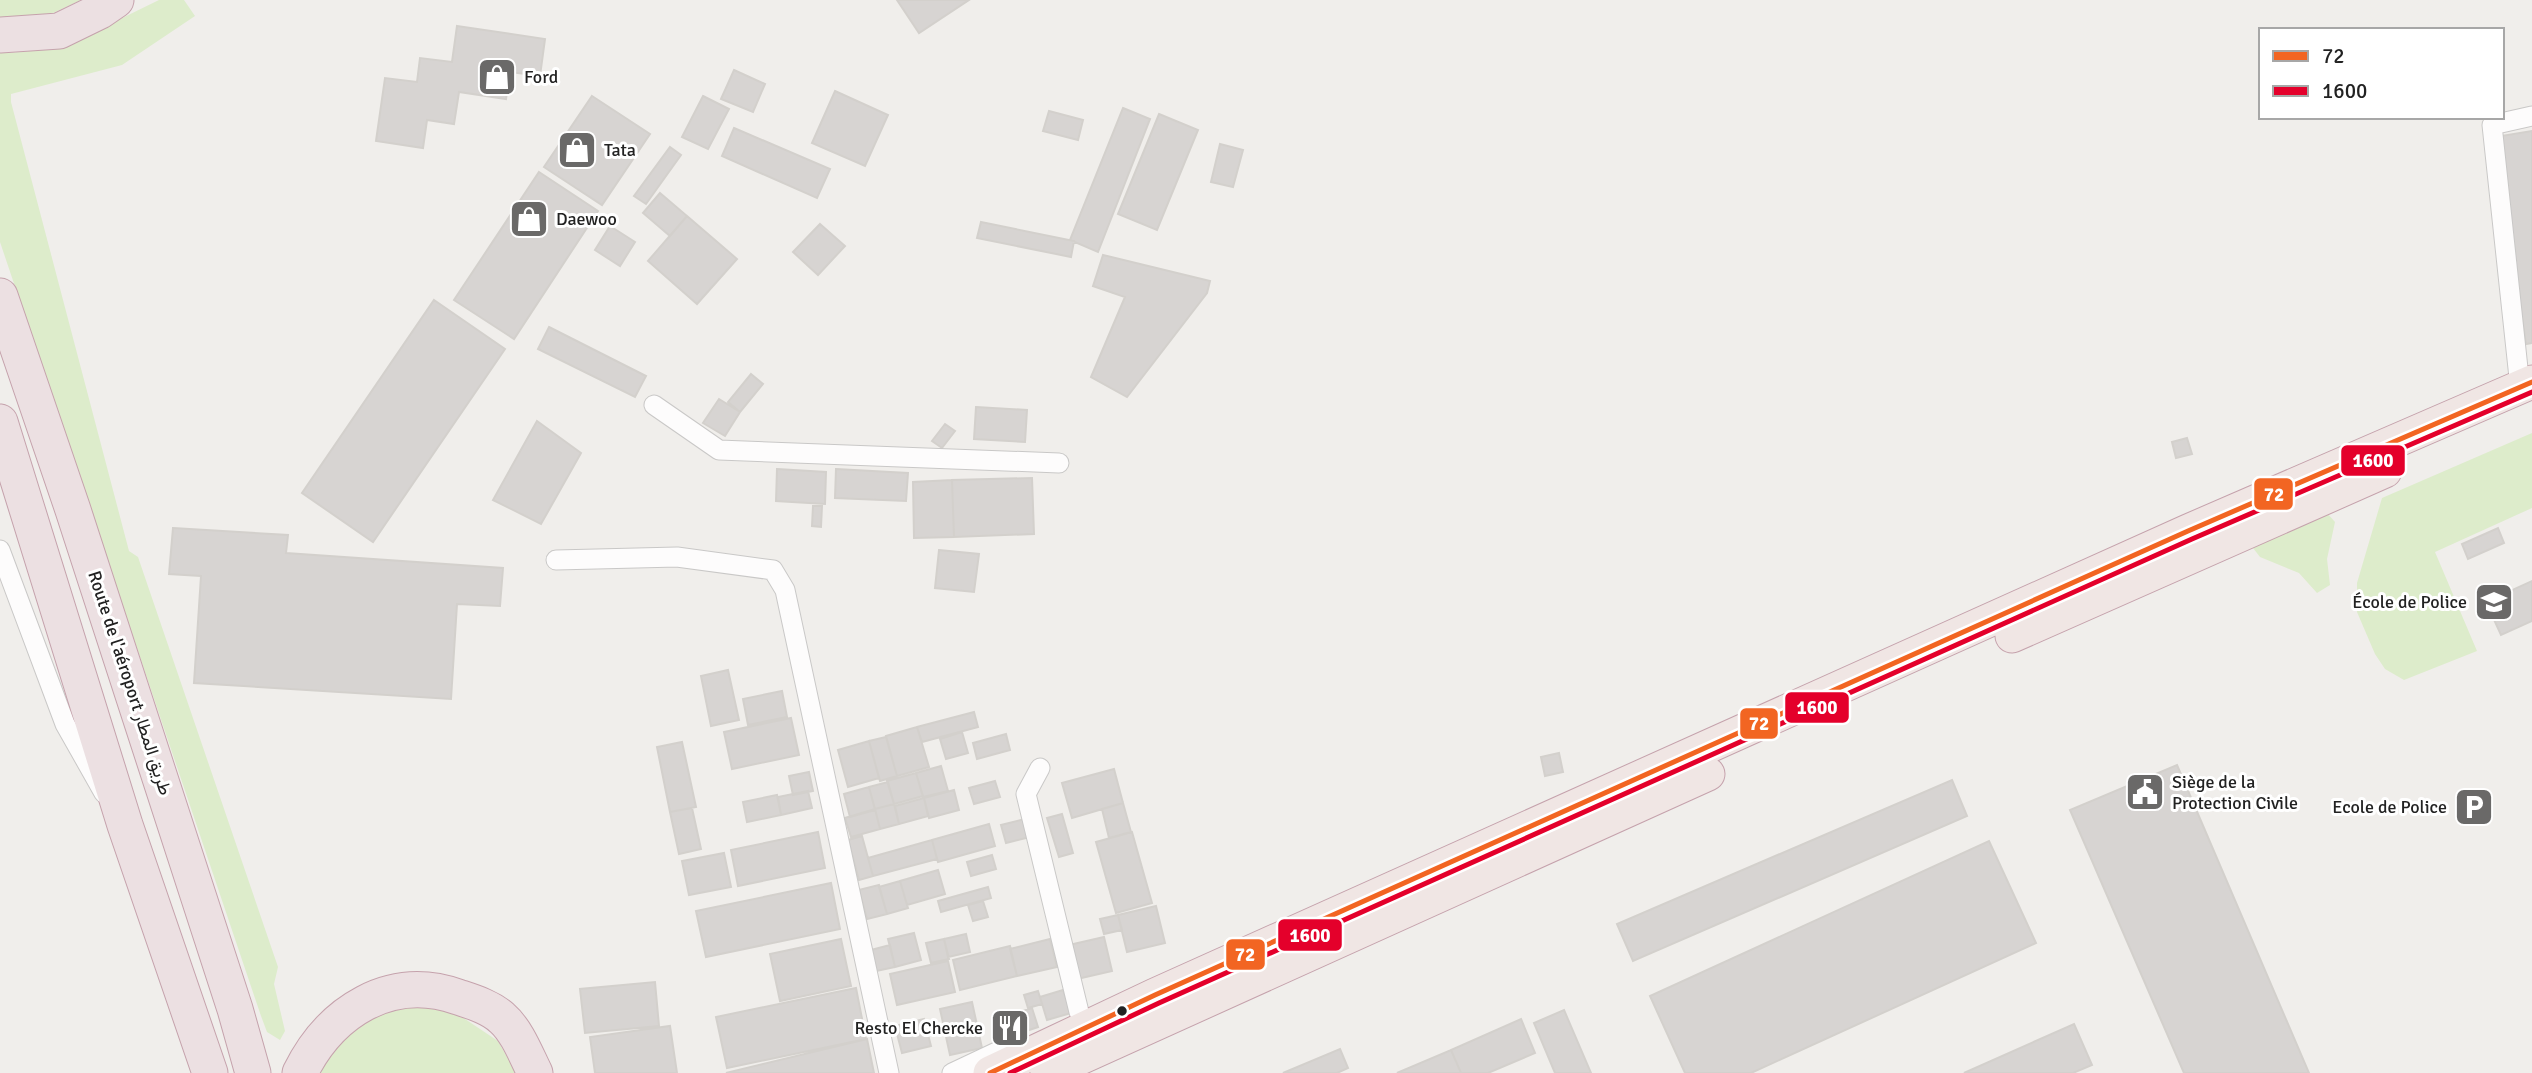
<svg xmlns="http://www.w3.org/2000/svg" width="2532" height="1073" viewBox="0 0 2532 1073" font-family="Signika,Vazirmatn,sans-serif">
<rect width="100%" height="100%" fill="#f0eeeb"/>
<path fill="#ddeccb" d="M0,0H81L38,20L0,22Z
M159,0H184L195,16L122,65L11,94V102L129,551L138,557L278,967L274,984L285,1031L280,1040L267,1032L261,1016L0,242V53L23,52L69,44Z
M2532,433V508L2435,552L2477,651L2404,680L2385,669L2375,654L2357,612V583L2382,498Z
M2327,513L2335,522L2327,559L2330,585L2317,593L2299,573L2260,557L2253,548Z
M414,1003L456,1013L498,1041L516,1073H321L333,1046L373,1014Z"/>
<path fill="#d7d4d2" stroke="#d3d0cc" stroke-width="2" d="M897,0H969L919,33Z
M457,26L545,39L540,76L510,72L506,99L459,92L454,124L427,120L423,148L376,141L385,78L417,82L420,58L452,62Z
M734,70L765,84L753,112L721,99Z
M835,91L888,115L865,166L812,143Z
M592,96L650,134L602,205L544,167Z
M703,96L729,109L708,149L682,137Z
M1123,108L1150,119L1098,252L1070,240Z
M1049,111L1083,120L1078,140L1043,131Z
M1159,114L1198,130L1157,230L1118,214Z
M734,128L830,169L817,198L722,156Z
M2532,131V343L2526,344L2495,137Z
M1220,144L1243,150L1233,187L1211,182Z
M670,147L681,155L646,204L634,196Z
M539,172L598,211L514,339L454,300Z
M660,193L687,216L670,236L643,213Z
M687,216L737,259L697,304L648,261Z
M981,222L1074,241L1071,257L977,238Z
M820,224L845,246L818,275L793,252Z
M610,226L635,242L620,266L595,250Z
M1103,255L1210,281L1207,293L1127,397L1091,377L1125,297L1093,286Z
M434,300L505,349L373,542L302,493Z
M549,327L646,376L635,397L538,349Z
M751,374L763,384L740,412L728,402Z
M719,399L740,412L725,436L703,423Z
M976,407L1027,410L1025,442L974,439Z
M537,421L581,453L541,524L493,500Z
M945,424L955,431L942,448L932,441Z
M2187,438L2192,454L2176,458L2172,442Z
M777,469L826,472L825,504L776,501Z
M836,469L908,473L906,501L835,498Z
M1032,478L1034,534L954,537L952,480Z
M952,480L954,537L914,538L913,482Z
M813,506H822L821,527L812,526Z
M173,528L288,535L286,553L503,568L500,606L457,604L451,699L194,683L201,576L169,574Z
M2498,528L2504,543L2468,559L2462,544Z
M939,550L979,554L974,592L935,588Z
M2532,581V621L2501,635L2486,602Z
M728,670L739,720L711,726L701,676Z
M782,691L787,717L748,725L743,699Z
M974,712L978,727L922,742L917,727Z
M791,718L799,755L732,769L724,732Z
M917,727L929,767L897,776L886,736Z
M962,732L968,753L946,759L940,739Z
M1006,734L1010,750L977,759L973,743Z
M886,737L897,776L880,781L869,741Z
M869,741L879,778L848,787L838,750Z
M682,742L696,807L670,812L657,747Z
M1559,753L1563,772L1545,776L1541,757Z
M2177,765L2309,1073H2184L2070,810Z
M941,766L948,791L923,797L916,773Z
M1114,769L1123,803L1072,818L1062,783Z
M809,772L813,791L793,795L789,776Z
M916,773L923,796L894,804L887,781Z
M1952,780L1967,816L1633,961L1617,924Z
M995,781L1000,797L974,804L969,788Z
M888,782L894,804L875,809L869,787Z
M869,787L875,810L850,817L844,794Z
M954,790L959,810L929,818L924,798Z
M808,791L812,808L781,815L778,797Z
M777,795L781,815L747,822L743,802Z
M924,798L928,816L899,824L895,806Z
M1123,803L1131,832L1109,838L1102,809Z
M894,804L899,824L880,829L875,809Z
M692,808L701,849L679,854L670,812Z
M875,809L880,829L851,837L845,818Z
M1062,814L1073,853L1059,857L1047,818Z
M1025,819L1030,837L1006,843L1001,825Z
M989,824L995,846L938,862L932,840Z
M818,832L825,868L738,886L731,850Z
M1132,832L1152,903L1116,913L1096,842Z
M862,836L873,876L859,880L848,840Z
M932,840L937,859L873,876L868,858Z
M1989,841L2036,943L1751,1073H1685L1650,996Z
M724,853L731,887L689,895L682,861Z
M992,855L996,869L971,876L967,862Z
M938,870L945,894L907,905L900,881Z
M900,881L908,908L887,914L879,887Z
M831,883L840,929L706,957L696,911Z
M879,885L887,914L867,919L859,890Z
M988,887L991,898L941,912L938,901Z
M983,901L988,917L973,921L968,905Z
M1156,906L1165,943L1127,952L1118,915Z
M1118,915L1122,930L1104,934L1100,919Z
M914,933L921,960L895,967L888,939Z
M966,934L970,952L948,957L944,939Z
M1104,937L1112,971L1077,979L1069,945Z
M841,939L851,986L780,1001L770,954Z
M944,939L949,959L931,963L926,943Z
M1050,939L1057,967L1017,976L1010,949Z
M890,945L895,967L876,971L871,950Z
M1010,946L1017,976L960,990L953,960Z
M948,961L955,992L897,1005L890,974Z
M655,982L659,1026L585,1033L580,989Z
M856,988L866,1039L727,1068L716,1017Z
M1063,990L1071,1013L1047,1020L1040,997Z
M1038,991L1042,1004L1028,1008L1024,995Z
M972,1002L982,1048L950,1055L940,1009Z
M1032,1008L1038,1027L1002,1039L996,1020Z
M1564,1010L1591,1073H1555L1534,1023Z
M924,1019L931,1046L902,1053L895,1026Z
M1521,1019L1535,1053L1488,1073H1461L1451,1050Z
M2074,1024L2092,1065L2073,1073H1964Z
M670,1026L677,1073H595L590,1037Z
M867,1039L874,1073H726Z
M1340,1049L1348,1068L1337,1073H1283Z
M1451,1050L1461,1073H1397Z"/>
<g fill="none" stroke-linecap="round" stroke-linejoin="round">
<g stroke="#c9c8c7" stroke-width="21">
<path id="minor" d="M2520,387L2492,125L2532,116
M654,405L719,450L1059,463
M0,550L65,724L104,793
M556,560L677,557L773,570L785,590L889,1073
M1040,768L1026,794L1079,1012
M952,1073L1005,1048"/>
</g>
<g stroke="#c5a2ac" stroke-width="35">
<path id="trunk" d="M2012,636L2385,471
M990,1073L1155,995L2188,531L2532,382
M1047,1073L1708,774"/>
</g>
<g stroke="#c5a2ac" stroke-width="37">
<path id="motorway" d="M0,35L59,31L100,11L116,0
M0,296L73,510L235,1009L253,1073
M0,422L125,825L210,1073
M300,1073C330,1012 390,973 458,997C473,1002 490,1007 502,1018C517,1031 526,1055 535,1073"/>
</g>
<use href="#minor" stroke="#fdfcfc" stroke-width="19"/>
<use href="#trunk" stroke="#f0e6e4" stroke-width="33"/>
<use href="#motorway" stroke="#ece0e2" stroke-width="35"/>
<g stroke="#fff" stroke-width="10">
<path id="bus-1" d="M990,1073L1155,995L2188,531L2532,382"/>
</g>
<g stroke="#fff" stroke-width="10">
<path id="bus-2" d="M1010,1073L1159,1003L2192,539L2532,392"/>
</g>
<use href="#bus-1" stroke="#f26522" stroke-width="5"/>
<use href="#bus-2" stroke="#e4002b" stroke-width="5"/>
</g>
<defs>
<g id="shop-square" transform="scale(2.0125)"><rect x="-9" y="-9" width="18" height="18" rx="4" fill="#6a6968" stroke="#fff"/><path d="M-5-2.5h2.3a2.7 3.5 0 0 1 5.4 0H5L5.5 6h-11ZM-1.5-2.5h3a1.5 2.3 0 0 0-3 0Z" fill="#fff"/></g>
<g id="university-square" transform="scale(2.0125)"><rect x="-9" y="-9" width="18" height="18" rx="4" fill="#6a6968" stroke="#fff"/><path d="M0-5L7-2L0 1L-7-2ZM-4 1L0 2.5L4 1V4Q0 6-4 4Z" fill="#fff"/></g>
<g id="civic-square" transform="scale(2.0125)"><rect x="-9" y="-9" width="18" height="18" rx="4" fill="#6a6968" stroke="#fff"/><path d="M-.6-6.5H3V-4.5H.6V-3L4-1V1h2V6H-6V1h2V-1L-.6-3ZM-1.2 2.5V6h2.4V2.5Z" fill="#fff"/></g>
<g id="parking-square" transform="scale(2.0125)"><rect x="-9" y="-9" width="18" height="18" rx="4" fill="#6a6968" stroke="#fff"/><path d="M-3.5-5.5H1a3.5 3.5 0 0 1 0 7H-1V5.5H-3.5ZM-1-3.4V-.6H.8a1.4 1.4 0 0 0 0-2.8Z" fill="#fff"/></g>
<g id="restaurant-square" transform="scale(2.0125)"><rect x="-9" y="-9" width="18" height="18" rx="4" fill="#6a6968" stroke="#fff"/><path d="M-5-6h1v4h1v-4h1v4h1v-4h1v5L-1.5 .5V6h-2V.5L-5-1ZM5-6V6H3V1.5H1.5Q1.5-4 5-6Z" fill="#fff"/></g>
</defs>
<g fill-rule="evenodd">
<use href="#shop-square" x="497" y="77"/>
<use href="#shop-square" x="577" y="150"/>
<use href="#shop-square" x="529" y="219"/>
<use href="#university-square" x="2494" y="602"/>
<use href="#civic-square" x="2145" y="792"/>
<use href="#parking-square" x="2474" y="807"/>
<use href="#restaurant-square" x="1010" y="1028"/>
</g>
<circle fill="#222" stroke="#fff" stroke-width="2.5" cx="1122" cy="1011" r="6"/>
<g text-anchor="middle" stroke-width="6" stroke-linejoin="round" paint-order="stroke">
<g font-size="18" fill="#222" stroke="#fff" text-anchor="start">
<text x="524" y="83">Ford</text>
<text x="604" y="156">Tata</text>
<text x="556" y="225">Daewoo</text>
<text x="2467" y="608" text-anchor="end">École de Police</text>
<text x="2172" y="788">Siège de la<tspan x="2172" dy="21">Protection Civile</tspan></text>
<text x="2447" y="813" text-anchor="end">Ecole de Police</text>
<text x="983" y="1034" text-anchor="end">Resto El Chercke</text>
</g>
<g font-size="18" fill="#222" stroke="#fff">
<text transform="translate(130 683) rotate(72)" y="6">Route de l'aéroport طريق المطار</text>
</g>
</g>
<g stroke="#fff" stroke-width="2.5">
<rect x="2340" y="444" width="66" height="33" rx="7" fill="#e4002b"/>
<rect x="2253" y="477" width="41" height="34" rx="7" fill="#f26522"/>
<rect x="1784" y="691" width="66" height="33" rx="7" fill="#e4002b"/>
<rect x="1739" y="707" width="40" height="33" rx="7" fill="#f26522"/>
<rect x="1277" y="918" width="66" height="34" rx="7" fill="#e4002b"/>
<rect x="1225" y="938" width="41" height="33" rx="7" fill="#f26522"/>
</g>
<g font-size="19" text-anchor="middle" font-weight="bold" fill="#fff">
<text x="2373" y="467">1600</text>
<text x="2274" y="501">72</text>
<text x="1817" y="714">1600</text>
<text x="1759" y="730">72</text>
<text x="1310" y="942">1600</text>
<text x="1245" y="961">72</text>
</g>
<rect x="2259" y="28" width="245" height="91" fill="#ffffff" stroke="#a7a7a7" stroke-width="2"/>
<rect x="2273" y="51" width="35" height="10" fill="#f26522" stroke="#a7a7a7" stroke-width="2"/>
<text x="2322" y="63" font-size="21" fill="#222222">72</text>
<rect x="2273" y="86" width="35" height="10" fill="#e4002b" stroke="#a7a7a7" stroke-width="2"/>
<text x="2322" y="98" font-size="21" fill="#222222">1600</text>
</svg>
